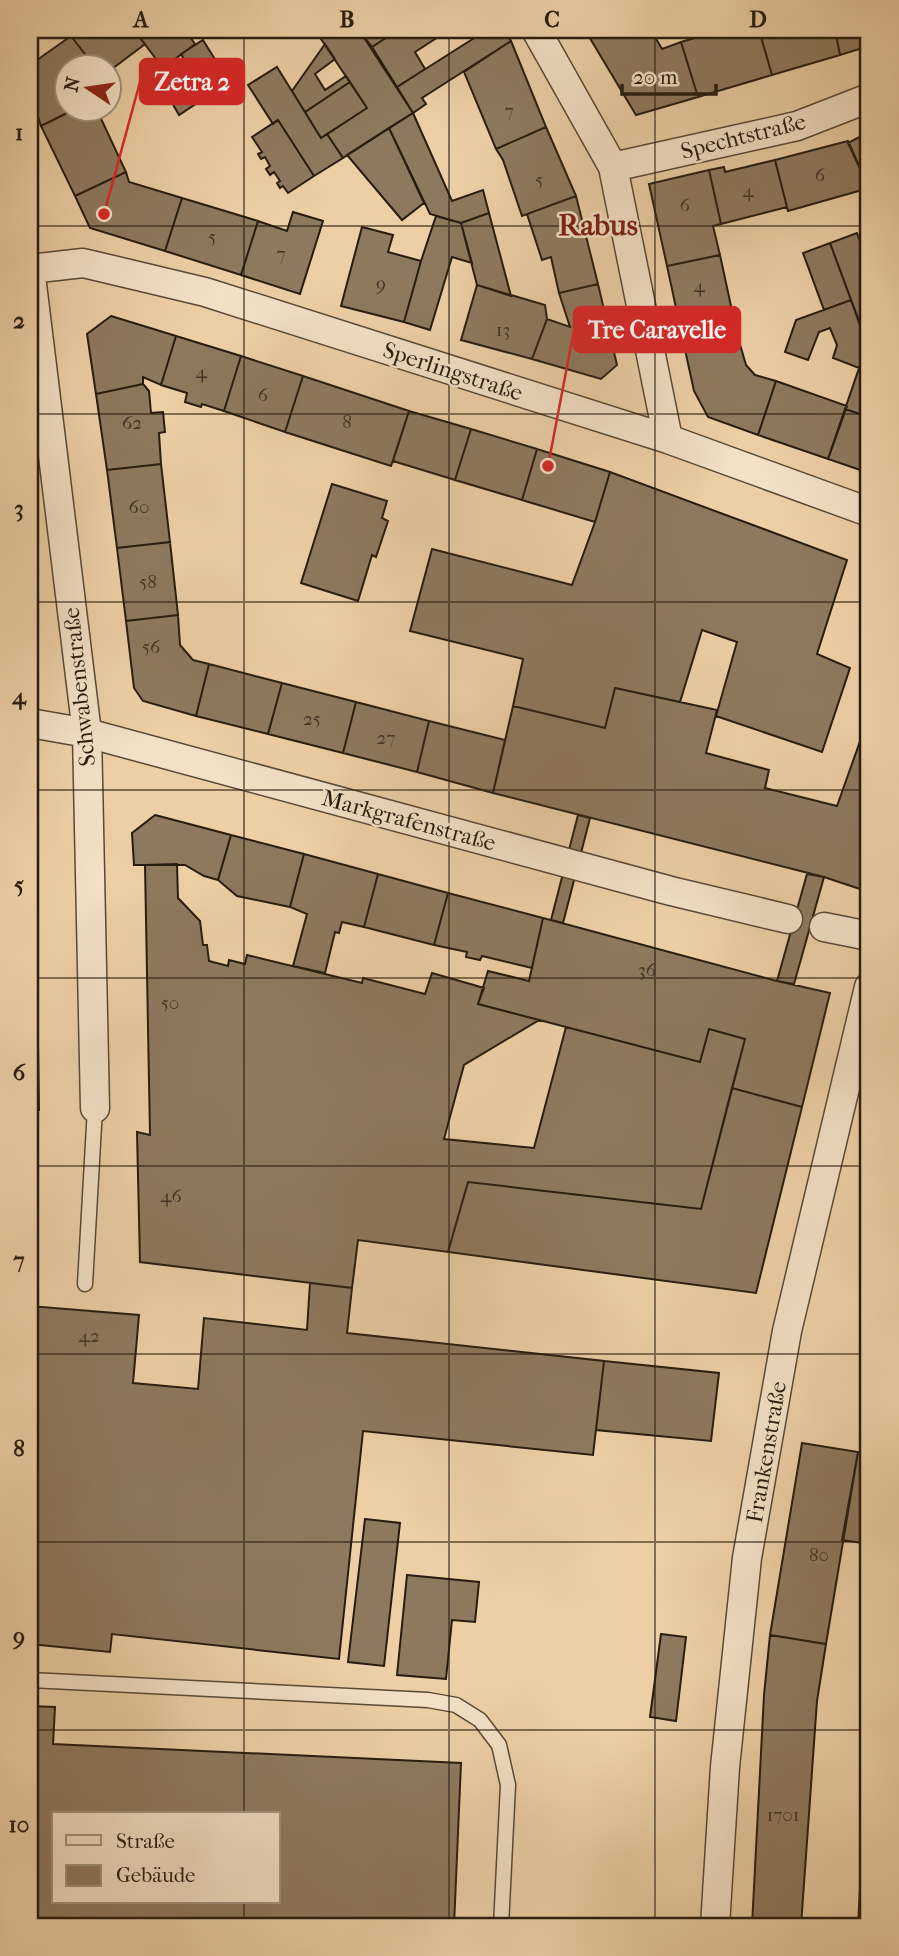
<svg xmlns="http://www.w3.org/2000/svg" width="899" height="1956" viewBox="0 0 899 1956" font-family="'IM FELL French Canon',serif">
<rect width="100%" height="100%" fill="#edcfa6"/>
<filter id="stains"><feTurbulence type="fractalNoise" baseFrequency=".00286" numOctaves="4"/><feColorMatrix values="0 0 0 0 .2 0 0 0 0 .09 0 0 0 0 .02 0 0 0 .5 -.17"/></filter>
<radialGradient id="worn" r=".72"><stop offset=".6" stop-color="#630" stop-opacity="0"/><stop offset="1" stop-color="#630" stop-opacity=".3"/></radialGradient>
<path fill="#8e795e" stroke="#271c0f" stroke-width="2" fill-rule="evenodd" d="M79,30H134L145,44L108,72V66H94L71,36Z
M134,30H185L195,44L163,68Z
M315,30H359L413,113L343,158L327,134L367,108Z
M359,30H389L392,34L372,47Z
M398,30H449L415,52L425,69L397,87L372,47Z
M487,30H504L511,41L422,98L426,104L413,113L397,87Z
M585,30H651L662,49L681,42L698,97L636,115Z
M723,30H759L772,75L698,97L681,42Z
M759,30H835L840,55L772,75Z
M835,30H869V46L840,55Z
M71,36L94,66H66V108H77L41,126L30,93V65Z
M203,40L229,82L179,115L171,101L199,83L181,54Z
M511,41L546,127L496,149L464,72Z
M325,44L335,59L315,74L325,90L346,76L350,82L305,112L292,91Z
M277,67L321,138L327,134L343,158L314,176L278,120L273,124L248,85Z
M350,82L367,108L321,138L305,112Z
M77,108H96L126,172L75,196L41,126Z
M413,113L452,201L483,190L489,213L461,223L430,214L389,128Z
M278,120L314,176L288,193L283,186L280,188L277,183L280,181L274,172L270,175L266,169L270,166L265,157L261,159L258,154L262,152L252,137Z
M546,127L576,196L522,216L503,160L496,149Z
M389,128L424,203L402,220L347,155Z
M869,132V188L848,143Z
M848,141L869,188L788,211L775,160Z
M775,160L787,207L721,224L709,170L724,167L725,172Z
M709,170L721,224L713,226L720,255L667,266L649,184Z
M126,172L129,182L182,198L165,251L90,228L75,196Z
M576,196L598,284L559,293L551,257L542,260L527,214Z
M182,198L258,221L241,275L165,251Z
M293,212L323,221L300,294L241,275L258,221L287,231Z
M489,213L511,296L477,285L461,223Z
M436,216L461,223L472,263L452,257L430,330L404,322L421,261Z
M362,227L393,235L388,252L421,261L404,322L341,306Z
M857,233L869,267V317L859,321L830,243Z
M830,243L851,300L824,310L803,253Z
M720,255L737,334L684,345L667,266Z
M598,284L617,365L601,379L532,359L547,319L570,327L559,293Z
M477,285L545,305L547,319L532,359L461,340Z
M851,300L867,345L859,368L833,358L837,345L830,328L819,332L808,360L785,352L796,320Z
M111,316L176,336L161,385L143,377V384L96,394L87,334Z
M869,317V346L859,321Z
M737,334L746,365L755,375L776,381L758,435L708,417L694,391L684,345Z
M176,336L241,356L224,411L202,404L201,407L185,402L187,393L161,385Z
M867,345L869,346V417L845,409Z
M241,356L303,376L285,432L224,411Z
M303,376L409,411L391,466L285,432Z
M776,381L847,406L828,459L758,435Z
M143,384L149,391L151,413L163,412L165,432L159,433L161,464L107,470L96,394Z
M845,409L869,417V473L828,459Z
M409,411L471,429L455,480L393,461Z
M471,429L537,449L522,500L455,480Z
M537,449L610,472L595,522L522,500Z
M161,464L170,542L117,548L107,470Z
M610,472L847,560L817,654L850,668L822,752L716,716L737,642L702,630L680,702L615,688L605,728L513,706L523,659L410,631L432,549L572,585L595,522Z
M332,484L387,501L382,518L388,521L376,557L372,555L358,601L301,583Z
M170,542L178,615L126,621L117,548Z
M178,615L180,645L193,660L209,664L196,716L143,701L134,688L126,621Z
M209,664L282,683L268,734L196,716Z
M282,683L356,702L343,753L268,734Z
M615,688L717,710L706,753L769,770L765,788L837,806L869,716V892L824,877L493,793L513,706L605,728Z
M356,702L429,721L417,772L343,753Z
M429,721L505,740L493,793L417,772Z
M30,778L34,779V845H30Z
M155,815L231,835L218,880L204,876L185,865H134L132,833Z
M578,815L590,818L563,923L551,920Z
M231,835L304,854L290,907L237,896L218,880Z
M30,845H34L36,911L30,912Z
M304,854L378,874L364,927L342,922L339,933L335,932L325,973L293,966L307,914L290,907Z
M177,864L178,898L200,921L203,945H207L209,961L228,966L229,960L245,964L247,955L362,983L363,978L425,994L432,973L484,988L478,1004L539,1020L464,1065L444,1139L534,1148L566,1027L700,1062L709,1029L745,1039L701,1209L468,1182L448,1252L358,1240L352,1288L140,1262L137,1132L150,1135L145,865Z
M378,874L448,893L434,945L364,927Z
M807,874L824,877L794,984L777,981Z
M448,893L543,918L532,968L482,956L480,960L466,957L467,952L434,945Z
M36,911L37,978H30V912Z
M543,918L777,981L830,993L802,1107L732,1088L745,1039L709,1029L700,1062L478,1004L488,971L529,981Z
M30,978H37L38,1044H30Z
M30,1044H38L39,1110H30Z
M732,1088L802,1107L756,1293L448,1252L468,1182L701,1209Z
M310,1283L352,1288L347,1333L604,1361L593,1455L363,1431L339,1659L112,1634L110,1652L30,1644V1306L139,1315L133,1383L198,1389L204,1318L307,1330Z
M604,1361L719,1373L711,1441L596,1430Z
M802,1443L858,1452L826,1644L770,1635Z
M858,1452L869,1453V1544L842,1540Z
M365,1519L400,1523L384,1666L348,1662Z
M407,1575L479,1582L475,1622L452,1620L446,1679L397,1675Z
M661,1634L686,1637L676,1721L650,1717Z
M770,1635L826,1644L817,1701L801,1926H752L764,1695Z
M30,1706L55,1707L53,1744L461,1763L454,1926H30ZM54,1814H278V1902H54Z
M869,1714V1926H858Z"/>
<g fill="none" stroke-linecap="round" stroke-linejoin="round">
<g stroke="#584935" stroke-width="17">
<path id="lane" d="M85,1284L95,1108
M30,1680L428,1700L456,1705L480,1720L499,1745L508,1785L501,1926"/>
</g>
<g stroke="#584935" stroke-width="31">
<path id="street" d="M536,30L613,167L668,439
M613,167L797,126L869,98
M30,268L87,733L95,1108
M30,269L83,263L205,292L668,439L869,512
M30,723L87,733L671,891L788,919
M824,927L869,936
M715,1926L725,1767L747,1558L787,1331L869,987"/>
</g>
<use href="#lane" stroke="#f3e0c5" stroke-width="14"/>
<use href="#street" stroke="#f3e0c5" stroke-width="28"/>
</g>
<path fill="none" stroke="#271c0f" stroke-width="2" stroke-opacity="0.55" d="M244,30V1814M449,30V1926M655,30V1926M30,226H869M30,414H869M30,602H869M30,790H869M30,978H869M30,1166H869M30,1354H869M30,1542H869M30,1730H869M244,1902V1926"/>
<g text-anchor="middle" stroke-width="5" stroke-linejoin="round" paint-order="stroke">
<g font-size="19" fill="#413323">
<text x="509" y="117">7</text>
<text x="820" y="181">6</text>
<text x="539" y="186">5</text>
<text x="748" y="197">4</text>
<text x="685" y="211">6</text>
<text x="212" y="243">5</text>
<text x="281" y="260">7</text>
<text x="381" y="290">9</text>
<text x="699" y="292">4</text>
<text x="503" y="336">13</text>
<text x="201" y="378">4</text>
<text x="263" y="401">6</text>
<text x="347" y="428">8</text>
<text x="132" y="429">62</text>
<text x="139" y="513">60</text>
<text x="148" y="588">58</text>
<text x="151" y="653">56</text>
<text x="312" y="725">25</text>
<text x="386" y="744">27</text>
<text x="647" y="976">36</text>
<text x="170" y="1009">50</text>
<text x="171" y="1202">46</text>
<text x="89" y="1342">42</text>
<text x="819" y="1561">80</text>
<text x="783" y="1821">1701</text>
</g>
<g font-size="23" fill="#271c0f" stroke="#f3e0c5">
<text transform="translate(743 136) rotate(-14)" y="8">Spechtstraße</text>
<text transform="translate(453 371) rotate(18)" y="8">Sperlingstraße</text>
<text transform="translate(79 687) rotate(-96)" y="8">Schwabenstraße</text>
<text transform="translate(409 820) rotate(15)" y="8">Markgrafenstraße</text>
<text transform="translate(766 1452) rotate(-80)" y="8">Frankenstraße</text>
</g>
<g font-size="30" font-weight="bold" fill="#7a1f14" stroke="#f3e0c5">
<text x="598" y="235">Rabus</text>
</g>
</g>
<path fill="none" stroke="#d62828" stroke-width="2.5" d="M104 214L140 82M548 466L574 330"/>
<g fill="#d62828" stroke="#f3e0c5" stroke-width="2.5">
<circle cx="104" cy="214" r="7"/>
<circle cx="548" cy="466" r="7"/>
</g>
<g fill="#d62828" stroke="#d62828" stroke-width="2.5">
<rect x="140" y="59" width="104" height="45" rx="7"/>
<rect x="574" y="307" width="166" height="45" rx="7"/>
</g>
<g font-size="24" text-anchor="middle" font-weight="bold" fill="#fff">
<text x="192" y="90">Zetra 2</text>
<text x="657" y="338">Tre Caravelle</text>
</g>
<rect width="899" height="1956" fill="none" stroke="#edcfa6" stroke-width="77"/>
<rect x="52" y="1812" width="228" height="91" fill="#f3e0c5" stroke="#a1927c" stroke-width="2"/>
<rect x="66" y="1835" width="35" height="10" fill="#f3e0c5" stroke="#a1927c" stroke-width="2"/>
<text x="116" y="1848" font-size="21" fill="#271c0f">Straße</text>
<rect x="66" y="1865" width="35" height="21" fill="#8e795e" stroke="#a1927c" stroke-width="2"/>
<text x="116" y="1882" font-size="21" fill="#271c0f">Gebäude</text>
<g transform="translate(88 88) rotate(283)"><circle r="33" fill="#f3e0c5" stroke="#a1927c" stroke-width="2"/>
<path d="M0-5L12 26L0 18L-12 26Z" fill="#8f2418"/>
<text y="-10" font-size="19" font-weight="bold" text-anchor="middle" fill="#271c0f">N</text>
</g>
<path d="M622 84v10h94v-10" fill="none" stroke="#271c0f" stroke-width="3.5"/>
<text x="633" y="84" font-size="21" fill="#271c0f" stroke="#f3e0c5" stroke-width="5" paint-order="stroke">20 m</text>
<rect x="38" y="38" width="822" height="1880" fill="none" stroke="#271c0f" stroke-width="2.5"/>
<g font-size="23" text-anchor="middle" font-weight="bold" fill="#271c0f">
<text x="141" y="27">A</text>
<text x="347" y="27">B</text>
<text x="552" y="27">C</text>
<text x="758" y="27">D</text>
<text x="19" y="140">1</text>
<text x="19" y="328">2</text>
<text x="19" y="516">3</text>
<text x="19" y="704">4</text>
<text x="19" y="892">5</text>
<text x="19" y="1080">6</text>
<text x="19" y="1268">7</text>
<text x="19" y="1456">8</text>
<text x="19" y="1644">9</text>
<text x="19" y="1832">10</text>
</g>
<rect width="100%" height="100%" filter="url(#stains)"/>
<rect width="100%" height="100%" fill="url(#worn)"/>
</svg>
